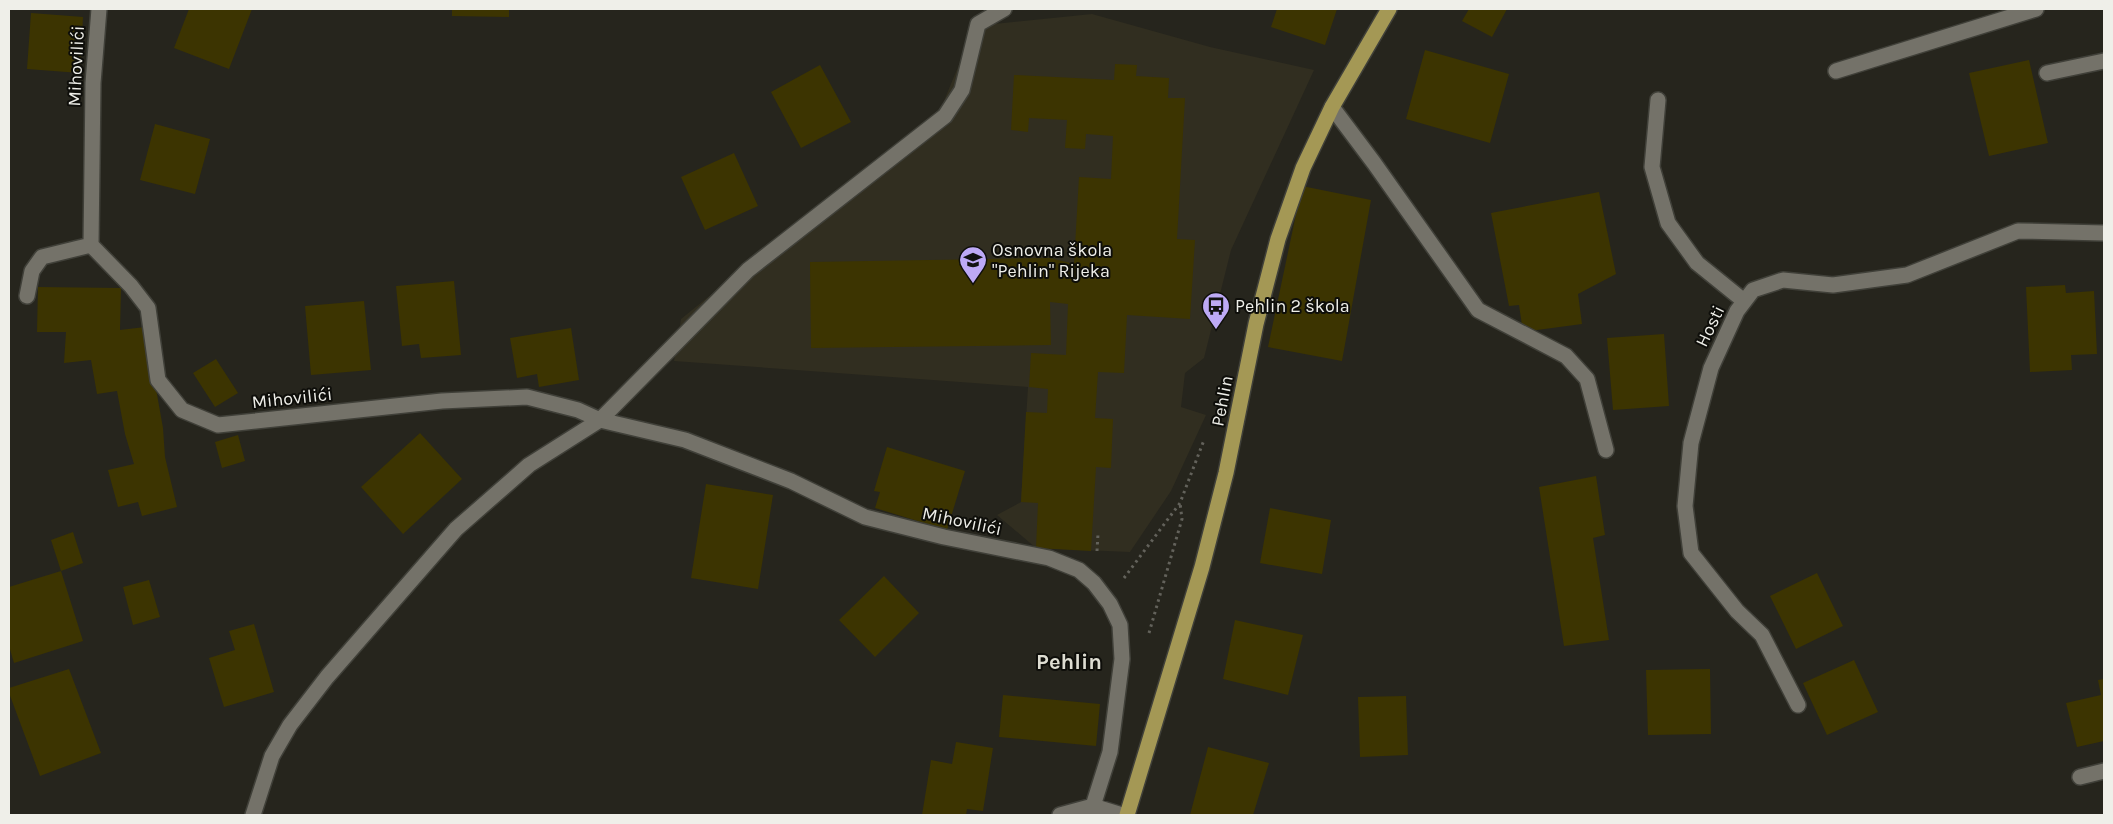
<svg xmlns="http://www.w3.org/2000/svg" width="2113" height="824" viewBox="0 0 2113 824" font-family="Karla,sans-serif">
<rect width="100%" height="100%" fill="#26251d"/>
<path fill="#312e20" d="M1092,14L1210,47L1314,70L1231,250L1204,358L1185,373L1181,407L1206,415L1171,491L1130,552L1036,548L997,515L1021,502L1028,387L674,361L681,319L941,108L975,26Z"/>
<path fill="#3c3401" d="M189,9H252L229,69L174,48Z
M452,9H509V17L452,16Z
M1277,9H1337L1325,45L1271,27Z
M1469,9H1507L1492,37L1462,21Z
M31,13L83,17L80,73L27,69Z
M1425,50L1509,74L1490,143L1406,119Z
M2029,60L2048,143L1989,156L1969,73Z
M1115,64L1137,65L1136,76L1169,78L1168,98H1185L1177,239L1195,240L1190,319L1127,315L1124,373L1098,372L1095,418L1113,419L1111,468L1096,467L1091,551L1036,548L1038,503L1021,502L1026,412L1047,413L1048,389L1029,387L1031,353L1066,355L1068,304L1050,302L1051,345L811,348L810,262L1050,258L1074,264L1079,177L1111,179L1113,136L1086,134L1085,149L1065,148L1067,120L1029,118L1028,132L1011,130L1014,75L1114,80Z
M820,65L851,122L801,148L771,92Z
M155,124L210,139L195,194L140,180Z
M734,153L758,206L705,230L681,177Z
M1302,186L1371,200L1342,361L1268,347Z
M1599,192L1616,274L1578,294L1582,324L1523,332L1519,305L1509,306L1491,213Z
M454,281L461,355L421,358L419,344L402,346L396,286Z
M2065,285L2066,293L2094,291L2097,354L2071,355L2072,370L2030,372L2026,287Z
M38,287L121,288L120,330L145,327L163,428L165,457L177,507L142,516L138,502L118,507L108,470L134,464L125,434L117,391L97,394L91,360L64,363L66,332H37Z
M364,301L371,370L311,375L305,306Z
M571,328L579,380L539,387L537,374L517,378L510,338Z
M1664,334L1669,406L1613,410L1607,338Z
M216,359L238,393L215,407L193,373Z
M420,433L462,479L403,534L361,487Z
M238,435L245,461L222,468L215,442Z
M887,447L965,471L947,530L875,508L880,492L874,491Z
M1596,476L1605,535L1593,538L1609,640L1564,646L1539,487Z
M706,484L773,495L758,589L691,578Z
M1270,508L1331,520L1322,574L1260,563Z
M73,532L83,563L61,571L51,540Z
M61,571L83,641L14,663L9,646V587Z
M1817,573L1843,626L1796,649L1770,596Z
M884,576L919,613L875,657L839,620Z
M149,580L160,617L133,625L123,587Z
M1235,620L1303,635L1288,695L1223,679Z
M254,624L274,692L224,707L209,658L235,650L229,631Z
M1854,660L1878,712L1827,735L1803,683Z
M69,669L101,753L40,776L9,693V688Z
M1710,669L1711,734L1648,735L1646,670Z
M2104,679V741L2077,747L2066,703L2101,695L2098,680Z
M1003,695L1100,704L1096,746L999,737Z
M1406,696L1408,755L1360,757L1358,697Z
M956,742L993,748L983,811L967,809L966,815H922L931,760L952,764Z
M1208,747L1269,763L1253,815H1190Z"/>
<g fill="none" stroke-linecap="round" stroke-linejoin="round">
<g stroke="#404039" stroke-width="18">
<path id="minor" d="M99,9L93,83L91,245L131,286L148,308L158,380L182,410L218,425L442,401L527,397L578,410L600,420L748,270L945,116L962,90L978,24L1004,9
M1836,71L2036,9
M2047,73L2104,61
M1658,100L1652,167L1668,223L1697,263L1744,301
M1332,107L1374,163L1478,310L1566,356L1587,379L1606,450
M27,296L32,271L42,257L91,245
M1798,705L1762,635L1737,611L1691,553L1685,506L1691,443L1711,368L1737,311L1753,290L1783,280L1833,285L1907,275L2018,231L2104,233
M2080,777L2104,771
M253,815L272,756L290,725L327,677L456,529L529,465L600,420L685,440L791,481L865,517L944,537L1049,558L1079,570L1094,583L1110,604L1120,625L1122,659L1110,752L1093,806
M1060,815L1093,806L1122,815"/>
</g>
<g stroke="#404039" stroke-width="18">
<path id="major" d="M1127,815L1202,567L1226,473L1256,324L1278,239L1303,168L1332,107L1389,9"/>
</g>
<path stroke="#63625b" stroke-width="3" stroke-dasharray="2.5 4" stroke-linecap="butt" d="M1097,551L1098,534
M1124,578L1180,503L1204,440
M1149,633L1182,519L1180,503"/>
<use href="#minor" stroke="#747269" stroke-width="15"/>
<use href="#major" stroke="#a49855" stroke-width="15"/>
</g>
<defs>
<g id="school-pin" transform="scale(1.4375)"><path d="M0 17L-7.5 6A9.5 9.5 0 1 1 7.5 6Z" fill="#bda9f5" stroke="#0e0e0a"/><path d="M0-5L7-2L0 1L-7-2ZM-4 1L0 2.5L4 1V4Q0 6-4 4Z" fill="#111"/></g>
<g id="bus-pin" transform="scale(1.4375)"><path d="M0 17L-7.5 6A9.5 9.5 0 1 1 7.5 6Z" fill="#bda9f5" stroke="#0e0e0a"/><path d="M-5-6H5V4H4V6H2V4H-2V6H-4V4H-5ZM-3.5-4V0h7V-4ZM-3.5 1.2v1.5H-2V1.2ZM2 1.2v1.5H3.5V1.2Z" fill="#111"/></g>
</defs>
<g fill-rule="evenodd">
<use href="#school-pin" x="973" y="260"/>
<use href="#bus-pin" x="1216" y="306"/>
</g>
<g text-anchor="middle" stroke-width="4" stroke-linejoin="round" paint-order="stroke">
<g font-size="18" fill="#efefe9" stroke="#0e0e0a">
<text transform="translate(76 66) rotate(-87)" y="6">Mihovilići</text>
<text transform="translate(1710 326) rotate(-64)" y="6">Hosti</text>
<text transform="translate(292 398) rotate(-6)" y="6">Mihovilići</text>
<text transform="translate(1222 401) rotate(-79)" y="6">Pehlin</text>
<text transform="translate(962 521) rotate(12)" y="6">Mihovilići</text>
</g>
<g font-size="18" fill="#efefe9" stroke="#0e0e0a" text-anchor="start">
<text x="992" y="256">Osnovna škola<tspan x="992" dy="21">"Pehlin" Rijeka</tspan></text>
<text x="1235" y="312">Pehlin 2 škola</text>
</g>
<g font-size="22" font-weight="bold" fill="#deddd2" stroke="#0e0e0a">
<text x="1069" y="669">Pehlin</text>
</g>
</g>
<rect width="2113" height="824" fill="none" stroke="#efefe9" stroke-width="20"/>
</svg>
